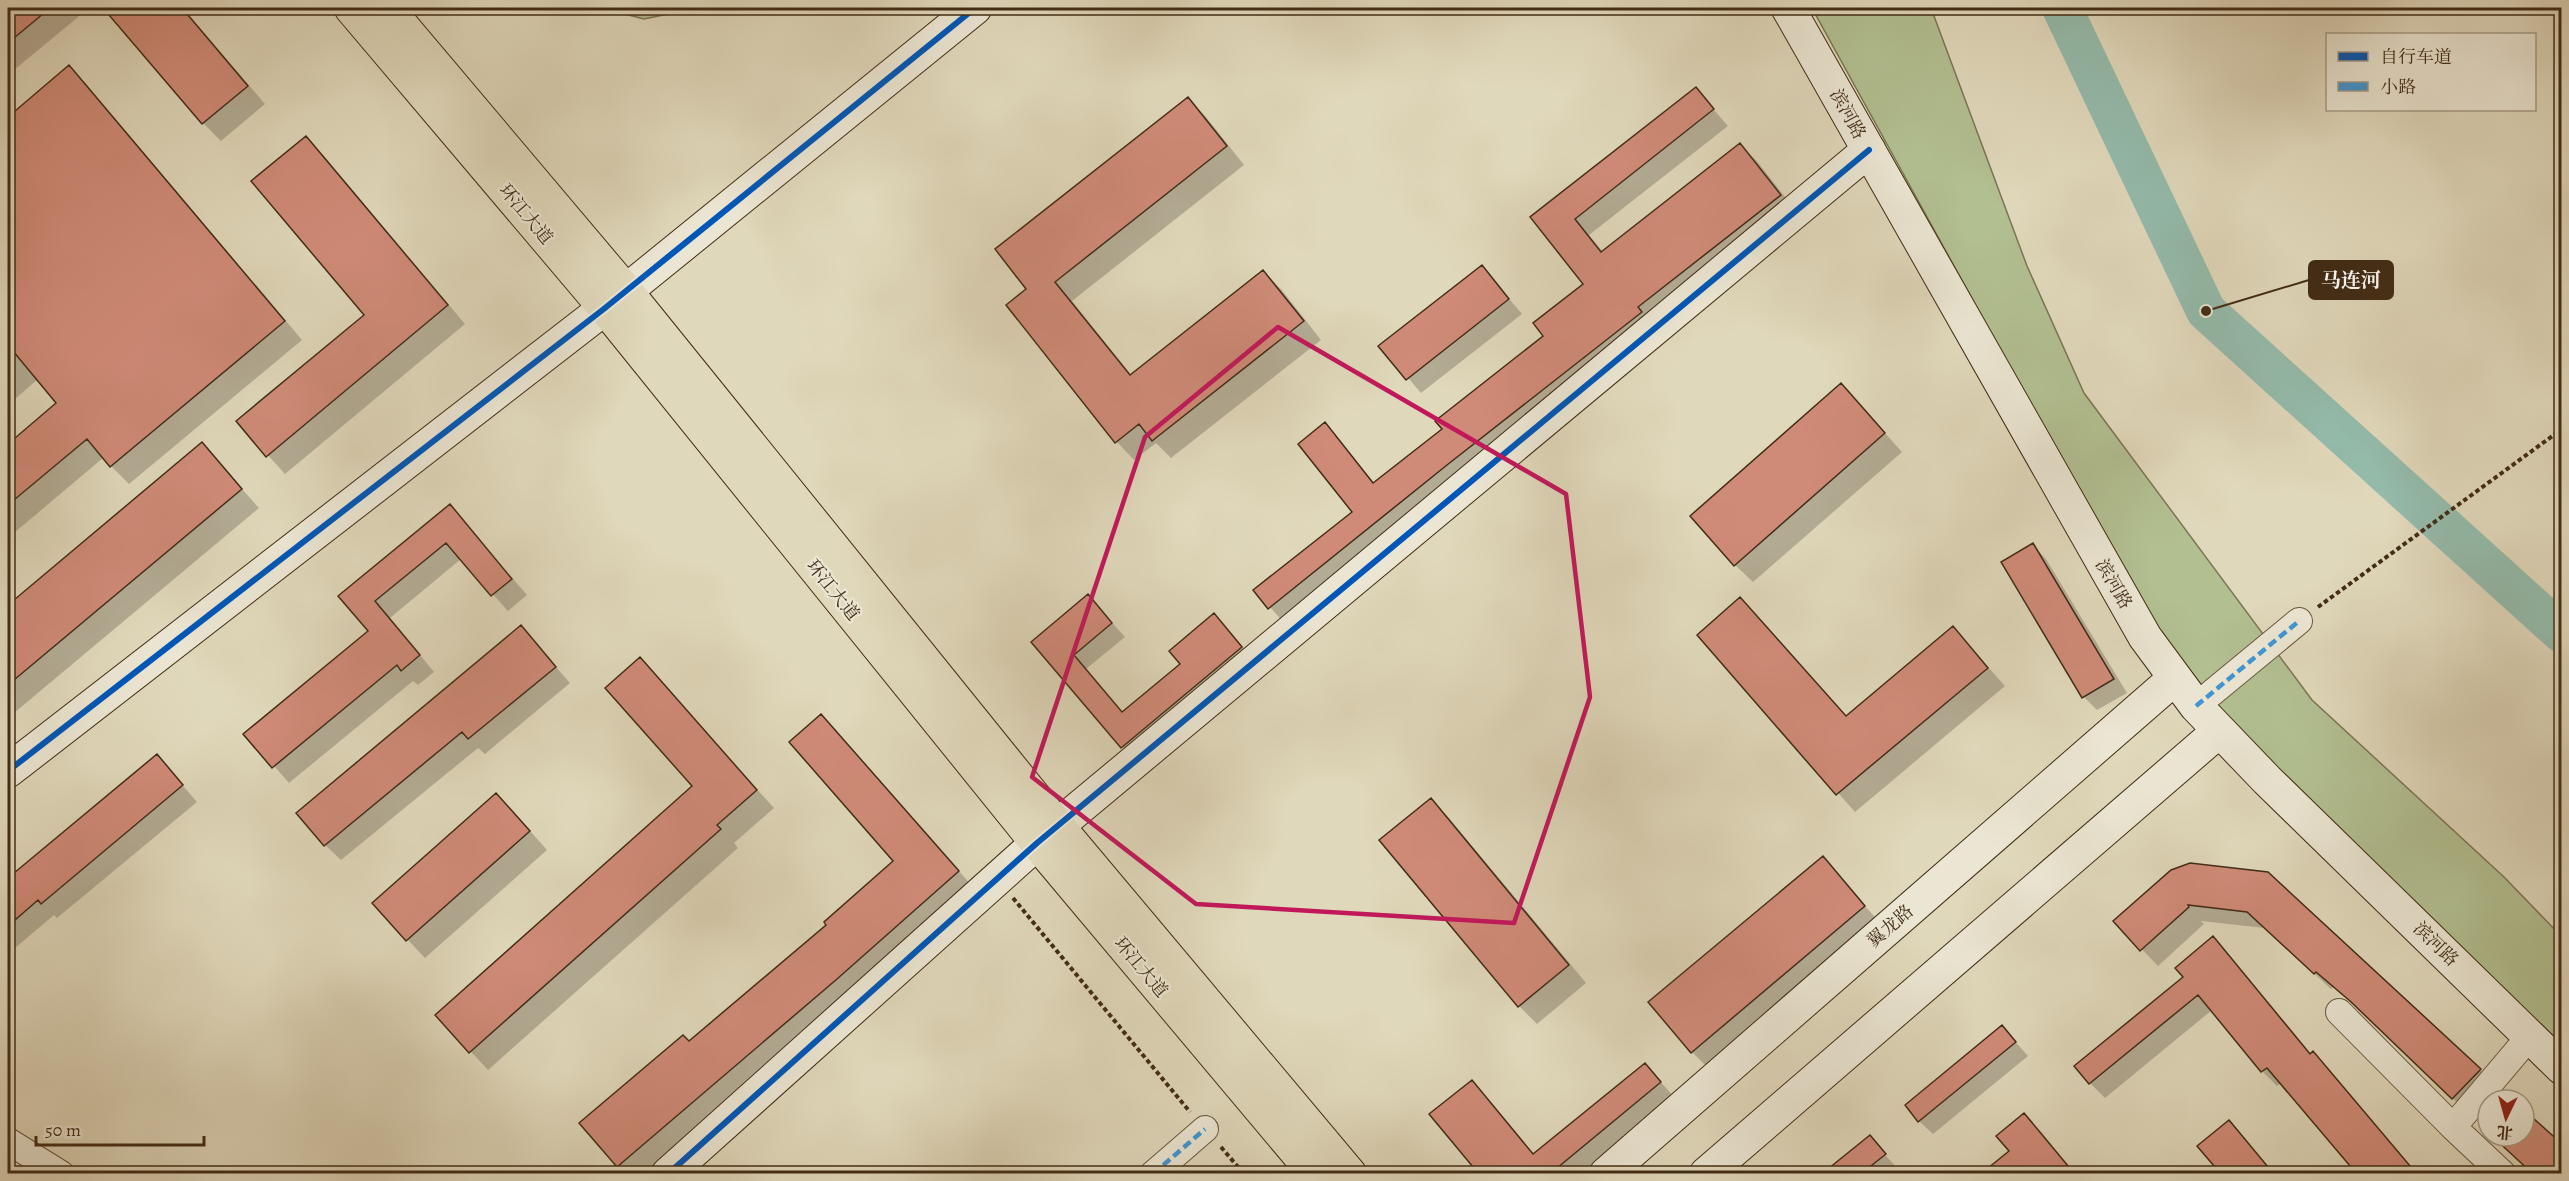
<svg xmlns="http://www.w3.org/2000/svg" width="2569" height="1181" viewBox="0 0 2569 1181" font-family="Alegreya,'Noto Serif SC',serif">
<rect width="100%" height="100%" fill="#e0d8bb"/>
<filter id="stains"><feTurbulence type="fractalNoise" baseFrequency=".00333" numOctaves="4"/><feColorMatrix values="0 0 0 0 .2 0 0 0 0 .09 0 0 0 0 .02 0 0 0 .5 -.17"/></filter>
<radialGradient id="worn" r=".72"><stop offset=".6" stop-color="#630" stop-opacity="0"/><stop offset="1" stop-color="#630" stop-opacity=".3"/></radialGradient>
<path fill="#b2bf91" stroke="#7a7654" stroke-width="1.5" d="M601,8H697L644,19Z
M1812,8H1931L2027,266L2084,393L2312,700L2504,877L2561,936V1043L2291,790L2156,633Z"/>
<path fill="#0003" d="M8,8H89L8,75Z
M105,8H183L265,104L221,141L203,123Z
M69,67L87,85L302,340L129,484L103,458L8,538V446L58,403L38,379L8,405V119Z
M1696,89L1728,126L1589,235L1603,252L1740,145L1756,160L1796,211L1285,624L1255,590L1354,512L1324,424L1340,440L1375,484L1444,430L1545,336L1585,284L1532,218Z
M1188,99L1206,117L1244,165L1072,301L1132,376L1263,272L1281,289L1321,340L1171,458L1156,443L1134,460L1117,442L1008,306L1029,290Z
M306,138L324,156L465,324L285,474L238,422L366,315Z
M1482,267L1522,314L1421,393L1381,346Z
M1858,403L1902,452L1753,582L1735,565Z
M202,444L259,508L8,718V607Z
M449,506L527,595L508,611L461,559L390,618L434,672L418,685L413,681L289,783L246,734L370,631L340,596Z
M2033,545L2046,559L2127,693L2097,710L2084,697Z
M1088,596L1125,637L1086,669L1123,713L1182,664L1214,615L1255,661L1135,761L1033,642Z
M1740,599L1847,717L1953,628L2005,686L1855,812L1699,635Z
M521,627L570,683L485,754L478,748L341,860L325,845Z
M640,659L774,808L734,843L738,848L488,1070L437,1015L694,786Z
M836,732L973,887L853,994L643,1174H625L618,1166L689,1043L828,925L895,861Z
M157,756L197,802L57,918L54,915L8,954V880Z
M1431,800L1449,818L1586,983L1537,1024L1519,1006Z
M514,813L547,850L425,958L374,904Z
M1822,858L1882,925L1710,1070L1692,1052Z
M2190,864L2480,1070L2496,1086L2469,1114L2368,1017L2333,987L2331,989L2265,928L2201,921L2204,924L2158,966L2115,921Z
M2213,938L2311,1054L2313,1053L2328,1068L2417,1174H2358L2281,1083L2277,1086L2262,1071L2212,1010L2105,1098L2090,1083L2076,1066L2185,977Z
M2002,1027L2028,1056L1933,1134L1919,1121Z
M1645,1065L1678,1101L1590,1174H1480L1431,1115L1472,1082L1535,1155Z
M2505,1094L2511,1100H2500Z
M2488,1113V1131L2479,1122Z
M2024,1115L2042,1133L2075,1174H1984L2011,1152Z
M2229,1122L2242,1136L2274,1174H2222L2199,1146Z
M1869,1137L1898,1169L1892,1174H1825Z"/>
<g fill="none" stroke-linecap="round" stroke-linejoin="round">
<path stroke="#94bbab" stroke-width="40" d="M2062,8L2206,311L2562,633"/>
</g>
<path fill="#d08b78" stroke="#422c16" stroke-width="1.5" d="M8,8H50L8,43Z
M103,8H182L248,86L202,124Z
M69,65L285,321L110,467L87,439L8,505V444L56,403L8,345V117Z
M1696,87L1714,109L1575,219L1601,252L1740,143L1781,195L1638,307L1642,312L1447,465L1268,609L1253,590L1352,512L1298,444L1325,422L1373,483L1442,429L1435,421L1543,336L1533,323L1583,284L1530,217Z
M1188,97L1227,146L1055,282L1130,375L1263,270L1304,321L1152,441L1139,424L1115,443L1006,305L1026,289L995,249Z
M306,136L448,305L266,457L236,421L364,315L251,181Z
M1482,265L1509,299L1406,380L1378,346Z
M1841,383L1885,433L1734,566L1690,516Z
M202,442L242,489L8,685V605Z
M450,504L512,579L491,596L446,543L375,601L420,655L401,671L397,665L272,768L243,734L368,631L338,596Z
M2033,543L2114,679L2082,698L2001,562Z
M1088,594L1112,623L1074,655L1122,712L1180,664L1169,651L1214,613L1242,647L1121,748L1031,642Z
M1740,597L1846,716L1953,626L1988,668L1836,795L1697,635Z
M521,625L556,667L468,739L462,732L324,846L296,813Z
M640,657L757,790L717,825L721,829L469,1053L435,1015L692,786L605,688Z
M821,714L959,871L837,979L617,1167L579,1123L683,1035L689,1041L826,925L824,922L893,861L789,742Z
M157,754L183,785L41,904L38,900L8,926V878Z
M496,793L530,831L406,941L372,903Z
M1431,798L1569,965L1518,1007L1379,840Z
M1823,856L1865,906L1691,1053L1648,1002Z
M2190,863L2268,872L2481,1069L2452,1099L2350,1001L2316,972L2314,974L2247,912L2188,905L2189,907L2140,951L2113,921L2171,870Z
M2213,936L2310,1054L2313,1051L2416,1173H2356L2267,1068L2261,1072L2198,995L2089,1084L2074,1066L2183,977L2175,968Z
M2002,1025L2016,1042L1918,1122L1905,1105Z
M1645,1063L1661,1082L1551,1173H1478L1429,1114L1472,1080L1533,1154Z
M2524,1110L2562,1144V1173H2532L2492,1136H2524Z
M2024,1113L2068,1166L2059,1173H1982L2009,1151L1996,1136Z
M2229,1120L2273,1173H2220L2197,1146Z
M1870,1135L1886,1154L1862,1173H1823Z"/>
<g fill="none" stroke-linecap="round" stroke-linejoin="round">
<g stroke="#6a573f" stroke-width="28">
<path id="street" d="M2196,706L2299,621
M2339,1012L2453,1127L2503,1174
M2453,1127L2530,1036
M8,1141L61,1174
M1153,1174L1205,1129"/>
</g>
<g stroke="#422c16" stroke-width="35">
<path id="secondary" d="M1788,8L2145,637L2196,706L2267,780L2562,1068
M8,771L605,308L975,8
M668,1174L1037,843L1869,150
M1606,1174L2175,678
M1706,1174L2219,731"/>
</g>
<g stroke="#422c16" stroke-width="35">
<path id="highway" d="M351,8L605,308L1037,843L1315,1174
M387,8L626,291L1057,825L1350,1174"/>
</g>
<path stroke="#422c16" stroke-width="4" stroke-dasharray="4.5 3" stroke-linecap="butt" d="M2318,607L2562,429
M1013,898L1190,1112
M1221,1147L1244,1174"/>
<use href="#street" stroke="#ebe6d3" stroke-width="26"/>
<use href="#secondary" stroke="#ebe6d3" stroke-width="33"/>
<use href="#highway" stroke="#e0d8bb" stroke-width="33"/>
<path stroke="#3f96d4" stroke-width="4.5" stroke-dasharray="9 4.5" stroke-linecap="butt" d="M2196,706L2299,621
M1153,1174L1205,1129"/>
<g stroke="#ebe6d3" stroke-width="10">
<path id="cycleway" d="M8,771L605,308L975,8
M668,1174L1037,843L1869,150"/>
</g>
<use href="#cycleway" stroke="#0057b8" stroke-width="6"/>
</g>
<path fill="none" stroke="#c2185b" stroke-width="4.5" stroke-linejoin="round" d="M1278,327L1566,494L1590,697L1514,923L1196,904L1032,777L1145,437Z"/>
<g text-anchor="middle" stroke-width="4.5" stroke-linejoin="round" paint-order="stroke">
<g font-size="18" fill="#422c16" stroke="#ebe6d3">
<text transform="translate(1848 114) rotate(61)" y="6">滨河路</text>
<text transform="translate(526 214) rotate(50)" y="6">环江大道</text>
<text transform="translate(2114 584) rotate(60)" y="6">滨河路</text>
<text transform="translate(833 590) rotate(51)" y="6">环江大道</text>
<text transform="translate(1890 926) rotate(-41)" y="6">翼龙路</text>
<text transform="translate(2436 944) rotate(44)" y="6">滨河路</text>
<text transform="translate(1141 967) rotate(50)" y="6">环江大道</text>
</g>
</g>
<path fill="none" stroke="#422c16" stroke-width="2" d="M2206 311L2309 280"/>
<circle fill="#422c16" stroke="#ebe6d3" stroke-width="2" cx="2206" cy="311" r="6"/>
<rect fill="#422c16" stroke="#422c16" stroke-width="2" x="2309" y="261" width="84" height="38" rx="6"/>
<g font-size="20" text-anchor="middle" font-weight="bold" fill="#fff">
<text x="2351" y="287">马连河</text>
</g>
<rect width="2569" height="1181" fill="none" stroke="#e0d8bb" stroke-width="30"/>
<rect x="9" y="9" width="2551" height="1163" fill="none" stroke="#422c16" stroke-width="3"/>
<rect x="15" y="15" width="2539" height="1151" fill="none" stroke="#422c16" stroke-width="1.5"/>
<rect x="2326" y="33" width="210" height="78" fill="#ebe6d3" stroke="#a79c87" stroke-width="1.5"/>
<rect x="2338" y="52" width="30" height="9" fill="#0057b8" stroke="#a79c87" stroke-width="1.5"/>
<text x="2380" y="63" font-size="18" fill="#422c16">自行车道</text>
<rect x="2338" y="82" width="30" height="9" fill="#3f96d4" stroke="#a79c87" stroke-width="1.5"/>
<text x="2380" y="93" font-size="18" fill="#422c16">小路</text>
<g transform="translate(2506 1118) rotate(185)"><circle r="28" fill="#ebe6d3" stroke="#a79c87" stroke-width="1.5"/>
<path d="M0-4.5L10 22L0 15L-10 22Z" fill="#8f2418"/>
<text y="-9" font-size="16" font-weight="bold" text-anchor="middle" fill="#422c16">北</text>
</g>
<path d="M36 1136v9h168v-9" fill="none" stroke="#422c16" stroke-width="3"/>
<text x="45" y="1136" font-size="18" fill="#422c16" stroke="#ebe6d3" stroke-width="4.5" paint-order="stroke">50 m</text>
<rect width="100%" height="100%" filter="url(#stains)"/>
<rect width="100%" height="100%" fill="url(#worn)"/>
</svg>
